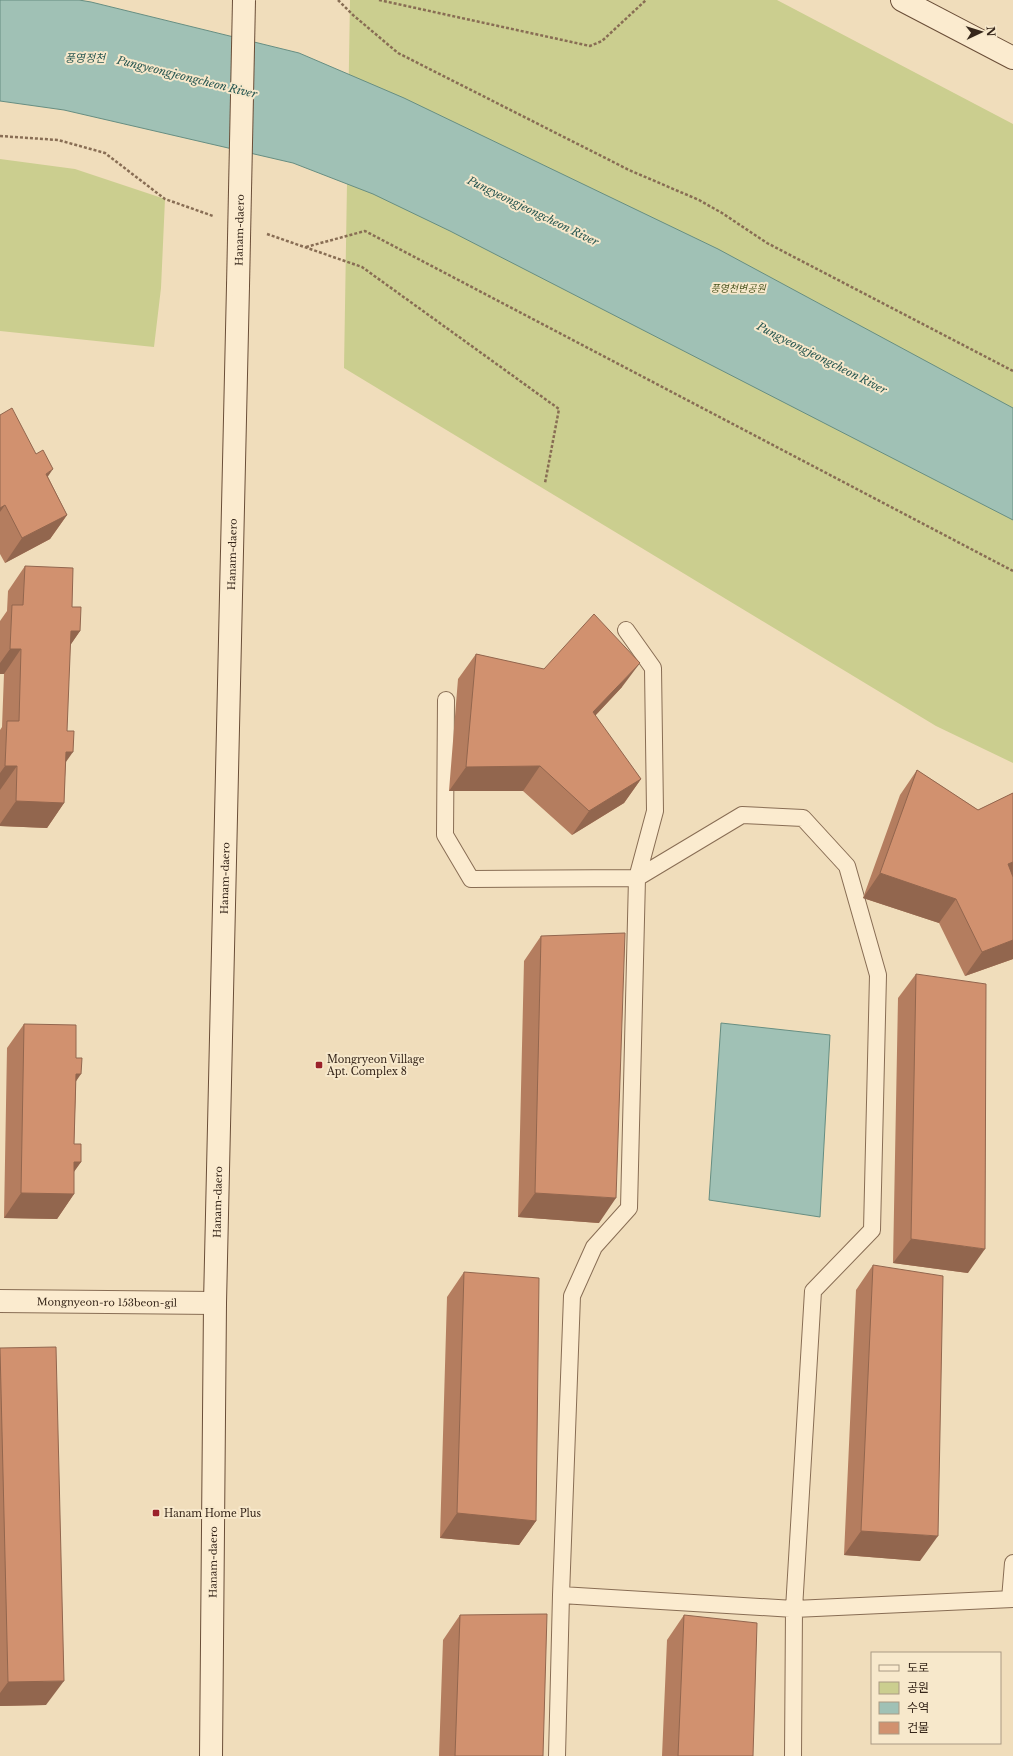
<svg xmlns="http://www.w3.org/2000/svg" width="1013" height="1756" viewBox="0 0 1013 1756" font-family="'Libre Baskerville','Noto Sans KR',serif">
<rect width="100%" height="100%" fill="#f0ddbb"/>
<path fill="#cbce8f" d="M350,0H777L1013,124V763L936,726L344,368Z
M0,159L75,169L165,199L161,288L154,347L0,331Z"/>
<path fill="#a0c1b5" stroke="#678e82" d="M0,0H79L91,2L299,53L404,98L718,249L1013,408V520L450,231L373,194L293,163L64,110L0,101Z
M721,1023L830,1035L820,1217L709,1200Z"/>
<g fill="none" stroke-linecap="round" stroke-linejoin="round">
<g stroke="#886d54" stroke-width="18">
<path id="service" d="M626,630L653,668L655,811L637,878
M446,700L445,835L471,879L637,878L629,1208L594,1247L572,1296L561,1595
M637,878L742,815L803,818L847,866L878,975L872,1230L813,1291L794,1609L793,1756
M1010,1599L1013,1563
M557,1756L561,1595L794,1609L1013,1599"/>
</g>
<g stroke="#886d54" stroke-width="24">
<g id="tertiary">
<path id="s1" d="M0,1301L215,1303"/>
</g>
</g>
<g stroke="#6a4e38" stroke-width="24">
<g id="secondary">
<path d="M902,0L1013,58"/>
<path id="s2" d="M211,1756L215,1303L238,286"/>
</g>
</g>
<path stroke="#886d54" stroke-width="2.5" stroke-dasharray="3 2" stroke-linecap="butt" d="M338,0L353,15L398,53L629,170L699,200L722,213L767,243L1013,371
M379,0L590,46L602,41L646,0
M0,136L58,140L105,153L165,199L213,216
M267,234L362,267L559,409L545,483
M306,247L365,231L1013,571"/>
<use href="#service" stroke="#fbebcf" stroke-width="16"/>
<use href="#tertiary" stroke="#fbebcf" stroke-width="22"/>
<use href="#secondary" stroke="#fbebcf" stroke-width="22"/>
<g stroke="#6a4e38" stroke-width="24" stroke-linecap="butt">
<g id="secondary-bridge">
<path id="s3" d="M238,286L244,0"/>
</g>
</g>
<use href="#secondary-bridge" stroke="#fbebcf" stroke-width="22"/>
</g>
<path fill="#b47d5f" d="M0,415L48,477L67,515L50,539L5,563L0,554Z
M25,566L72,607L80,631L70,645L64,803L47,828L0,826V730L2,727L4,674H0V621L7,611L8,591Z
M476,654L622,687L595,716L641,779L624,803L572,835L523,791H449L458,679Z
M917,770L978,810L1013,793V959L965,976L939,923L863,898L900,795Z
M541,936L599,1223L518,1217L524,961Z
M916,974L968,1273L893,1263L898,998Z
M24,1024L76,1083L74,1144L81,1162L74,1171V1194L57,1219L4,1218L7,1048Z
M873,1265L920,1561L844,1555L856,1290Z
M464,1272L536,1521L519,1545L440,1538L447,1297Z
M0,1348L46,1705L0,1706Z
M460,1615L543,1756H439L443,1640Z
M684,1615L753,1756H662L667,1640Z"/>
<path fill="#92664e" d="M53,469L36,494L46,474Z
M5,505L0,512V508Z
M67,515L50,539L5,563L22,538Z
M71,631H80L63,656Z
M10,649H21L4,674H0V663Z
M640,663L622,687L575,737L593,712Z
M66,752H73L56,776Z
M5,766H17L0,790V773Z
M540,766L523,791H449L466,767Z
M641,779L624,803L572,835L589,811Z
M16,801L64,803L47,828L0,826V824Z
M1013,862V880L1008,864Z
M880,873L956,899L939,923L863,898Z
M1013,940V959L965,976L982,952Z
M76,1074H81L64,1099Z
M74,1162H81L64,1186Z
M21,1193L74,1194L57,1219L4,1218Z
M535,1193L616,1198L599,1223L518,1217Z
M911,1239L985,1249L968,1273L893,1263Z
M457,1513L536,1521L519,1545L440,1538Z
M861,1531L938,1536L920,1561L844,1555Z
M64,1681L46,1705L0,1706V1693L8,1682Z"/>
<path fill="#d1916f" stroke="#92664e" d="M12,408L36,454L43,450L53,469L46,474L67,515L22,538L5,505L0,508V415Z
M25,566L73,568L72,607H81L80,631H71L67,731H74L73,752H66L64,803L16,801L17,766H5L7,721H19L21,649H10L12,605H23Z
M594,614L640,663L593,712L641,779L589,811L540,766L466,767L476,654L544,669Z
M917,770L978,810L1013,793V862L1008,864L1013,877V940L982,952L956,899L880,873Z
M625,933L616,1198L535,1193L541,936Z
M916,974L986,984L985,1249L911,1239Z
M24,1024L76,1025V1058H82L81,1074H76L74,1144H81V1162H74V1194L21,1193Z
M873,1265L943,1276L938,1536L861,1531Z
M464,1272L539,1278L536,1521L457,1513Z
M56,1347L64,1681L8,1682L0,1348Z
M547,1614L543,1756H455L460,1615Z
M684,1615L757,1623L753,1756H678Z"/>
<g fill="#9b212a" stroke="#f7e8cb" stroke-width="1.5">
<rect x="315" y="1061" width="8" height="8" rx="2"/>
<rect x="152" y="1509" width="8" height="8" rx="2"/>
</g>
<g text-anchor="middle" stroke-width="4" stroke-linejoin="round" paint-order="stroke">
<g font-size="10" fill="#36261a" stroke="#f7e8cb">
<text dy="4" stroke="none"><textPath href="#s3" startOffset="56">Hanam-daero</textPath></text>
<text dy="4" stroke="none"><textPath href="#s2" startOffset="1202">Hanam-daero</textPath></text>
<text dy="4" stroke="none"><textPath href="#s2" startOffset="878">Hanam-daero</textPath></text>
<text dy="4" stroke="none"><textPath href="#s2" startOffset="554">Hanam-daero</textPath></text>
<text dy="4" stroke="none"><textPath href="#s1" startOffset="107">Mongnyeon-ro 153beon-gil</textPath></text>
<text dy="4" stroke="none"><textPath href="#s2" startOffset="194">Hanam-daero</textPath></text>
</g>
<g font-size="10" font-style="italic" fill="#4a541f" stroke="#f7e8cb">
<text x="738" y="292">풍영천변공원</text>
</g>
<g font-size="10" fill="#36261a" stroke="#f7e8cb" text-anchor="start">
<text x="327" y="1063">Mongryeon Village<tspan x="327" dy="12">Apt. Complex 8</tspan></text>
<text x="164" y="1517">Hanam Home Plus</text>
</g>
<g font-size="11" font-style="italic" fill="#285751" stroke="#f7e8cb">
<text x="85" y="62">풍영정천</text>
<text transform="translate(187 77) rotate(14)" y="4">Pungyeongjeongcheon River</text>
<text transform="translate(533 211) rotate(26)" y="4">Pungyeongjeongcheon River</text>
<text transform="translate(822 358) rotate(27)" y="4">Pungyeongjeongcheon River</text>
</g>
</g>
<rect x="871" y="1652" width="130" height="92" fill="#f7e8cb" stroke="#aa9a84"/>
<rect x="879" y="1665" width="20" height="6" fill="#fbebcf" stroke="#aa9a84"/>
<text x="907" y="1672" font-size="12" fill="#36261a">도로</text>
<rect x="879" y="1682" width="20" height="12" fill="#cbce8f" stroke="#aa9a84"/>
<text x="907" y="1692" font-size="12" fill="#36261a">공원</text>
<rect x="879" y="1702" width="20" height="12" fill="#a0c1b5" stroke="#aa9a84"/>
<text x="907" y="1712" font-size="12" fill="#36261a">수역</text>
<rect x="879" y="1722" width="20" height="12" fill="#d1916f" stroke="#aa9a84"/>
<text x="907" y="1732" font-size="12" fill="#36261a">건물</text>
<g transform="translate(981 32) rotate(86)" stroke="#f7e8cb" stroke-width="3" paint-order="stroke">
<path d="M0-3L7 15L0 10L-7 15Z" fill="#36261a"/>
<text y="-6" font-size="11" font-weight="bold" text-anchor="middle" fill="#36261a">N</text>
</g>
</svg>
